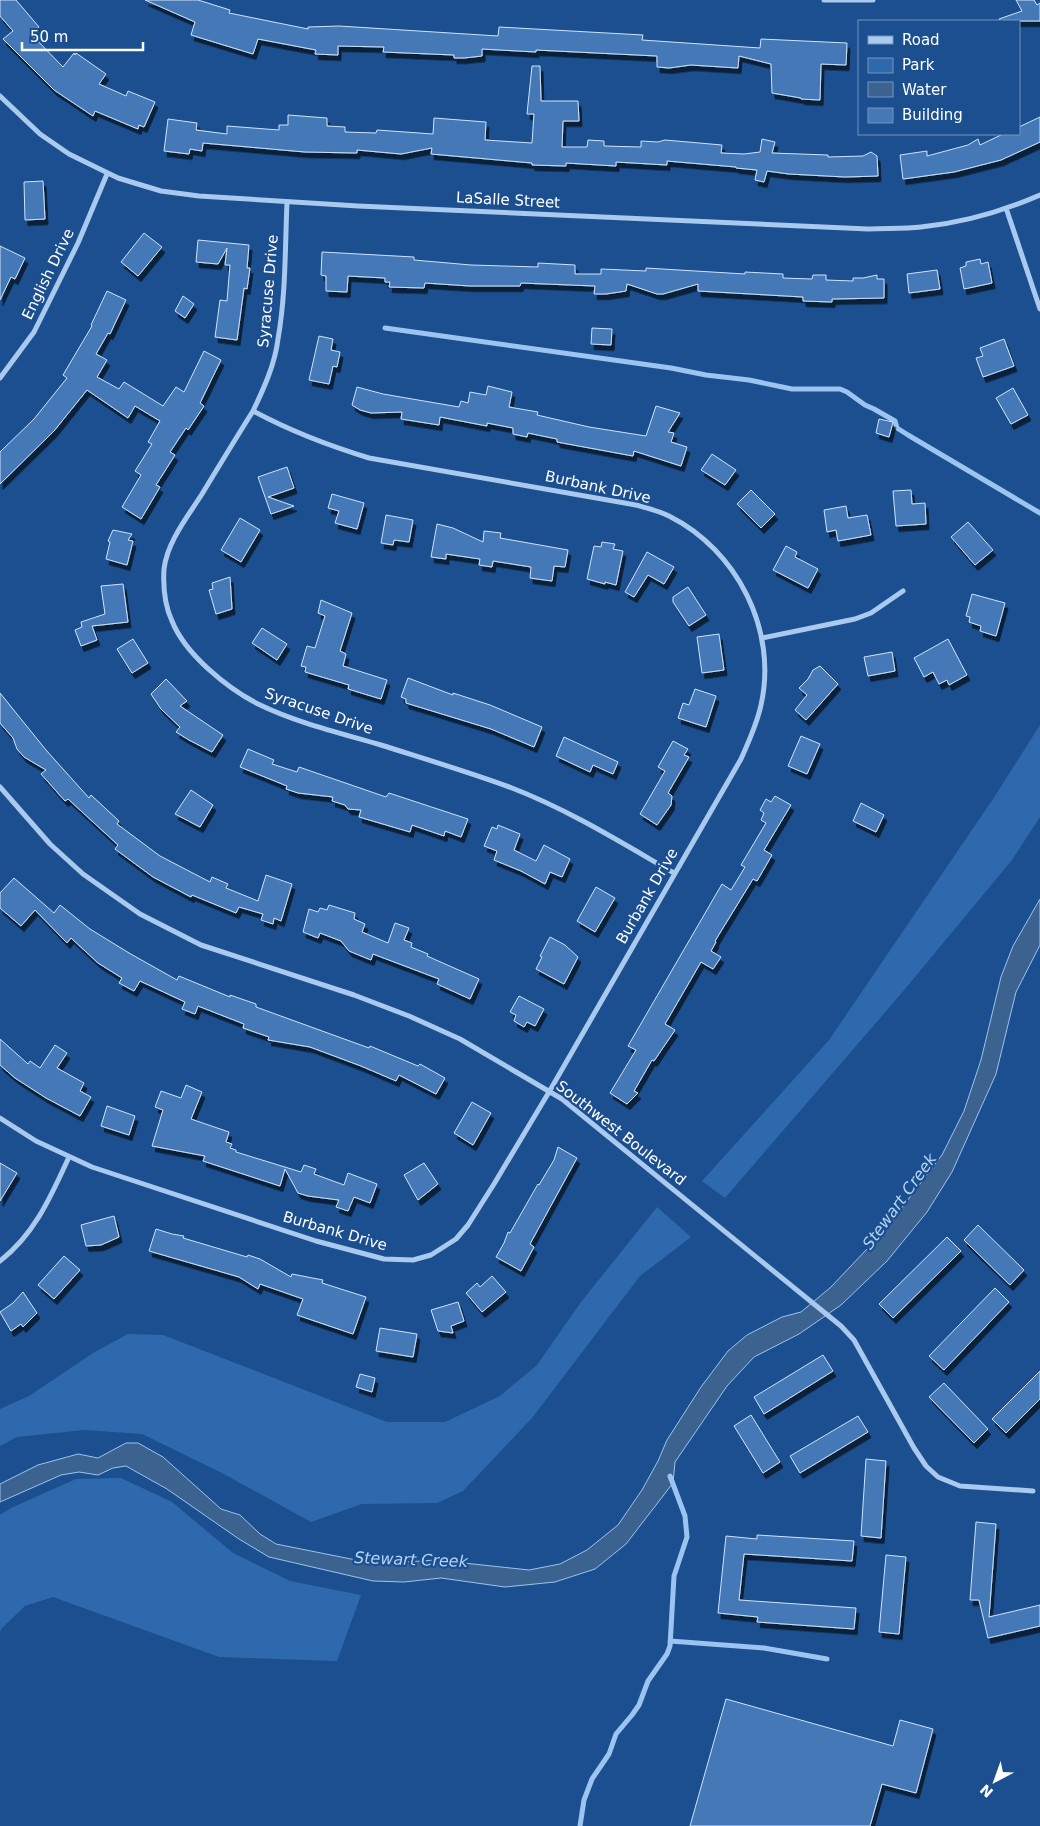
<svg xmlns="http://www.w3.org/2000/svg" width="1040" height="1826" viewBox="0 0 1040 1826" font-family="'DejaVu Sans',sans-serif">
<defs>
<filter id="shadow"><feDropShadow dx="3" dy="5.5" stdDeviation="0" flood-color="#0009"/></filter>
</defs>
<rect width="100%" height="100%" fill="#1b4f8f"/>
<path fill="#2e69ad" d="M1040,725V817L1012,860L900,995L725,1198L702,1181L829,1040L995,796Z
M657,1207L691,1237L640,1276L532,1418L463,1491L437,1503L362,1504L311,1522L222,1473L142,1434L84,1430L17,1437L0,1446V1409L29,1396L93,1353L128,1334L163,1335L387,1422H445L500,1396L537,1365L581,1302Z
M121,1478L172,1502L233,1553L290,1581L361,1595L337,1661L219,1657L53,1597L25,1606L1,1629L0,1633V1515L11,1508L76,1479Z"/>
<path fill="#3c6290" stroke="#9cc4f0" d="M1040,899V945L1016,992L996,1074L952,1172L927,1212L887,1261L841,1305L799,1334L754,1357L727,1386L675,1462L673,1483L626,1544L595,1569L555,1582L505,1587L441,1578L404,1582L373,1581L269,1557L239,1539L167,1489L126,1466L113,1468L98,1475L79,1472L61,1475L0,1502V1484L38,1465L78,1454L98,1458L126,1443H138L163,1457L221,1509L240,1515L260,1534L276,1544L376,1564L436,1560L529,1570L560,1564L587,1550L618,1525L642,1490L658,1461L667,1440L701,1387L728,1351L747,1335L782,1317L801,1312L831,1287L884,1231L942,1155L964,1111L981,1060L1001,977L1013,946Z"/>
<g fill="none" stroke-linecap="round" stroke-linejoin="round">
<path stroke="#9cc4f0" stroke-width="5" d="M385,328L671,368L706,375L749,380L792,389H840L847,392L865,405L874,409L895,421L897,428L908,435L1040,513
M670,1641L764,1648L827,1659
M580,1826L584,1800L592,1779L609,1754L616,1734L632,1715L639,1705L648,1681L667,1654L670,1646L674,1576L687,1537L685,1516L670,1476"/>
</g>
<path fill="#4478b7" stroke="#cfe3fa" filter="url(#shadow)" d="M0,0H16L39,27L31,34L63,67L74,53L75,55L76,53L106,74L99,84L126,96L128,91L155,102L144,127L139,125L138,129L95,111L93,116L54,90L3,39L13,31L0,16Z
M145,0H198L230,10L229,13L308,29V27L339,26L498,36L499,27L643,35L642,40L760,48L761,39L847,43L846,65L821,64L820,100L801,99V98L772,93L771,64L739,56L738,68L691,65L669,68L657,67V56L536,50V52L482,49V56L464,58H454V55L383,52L384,47L338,46V55L315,54L316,50L258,39L253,54L191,35L195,22Z
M1016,0H1034L1037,5L1040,3V21H1000L999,19L1022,11Z
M532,66H540L541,101H578L579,121H563L562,147H587L588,140L604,141V146L641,147V141L658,142L665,140L722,145L721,153L744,154L760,152L762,139L775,142L772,153L828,155V157L863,156L871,152L877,156L878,176L845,177L789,174L767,171L764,182L755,180L757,170L736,168V167L667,161V165L616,162V166L566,163V166L532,165V163L431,154L432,148L401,154L357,150V153L305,152L203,143L202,151L190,149L189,154L164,151L168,119L197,123L196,130L227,134V126L279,130V125H288V115L327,118V126L345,127V132L376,133L377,130L433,134L434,118L486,122L485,140L532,143L534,114H527Z
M1040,117V142L1001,160L954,172L903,179L900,155L927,151V156L968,145L978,139L980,145L1003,134H1019V127Z
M43,181L45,219L25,220L24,182Z
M144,233L162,247L138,276L121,262Z
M198,240L249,245L247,268H250L247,289L244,288L237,340L215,337L220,300L227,301L230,265H225L227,248L218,264L196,262Z
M0,246L25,258L15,279L11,277L0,300Z
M322,252L414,257V260L471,265L538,267V263L575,265V274H601V269L646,271V268L745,274V272L783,274V278L812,279L813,275H826V280L853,281V278H863L877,275V279H884V298L832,299V302L803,301V297L698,291V284L663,294H657L627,284L626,291L606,294H594L595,286L521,283L520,286H470L425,283L424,288L389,287L390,282H385V278L348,276L347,292L326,291V276L321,275Z
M980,259L981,264L988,262L992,283L964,289L960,268L966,266V262Z
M937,270L940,289L909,293L907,274Z
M107,291L126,300L110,334L108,333L96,354L107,360L97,377L119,389L124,382L163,406L176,387L184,392L204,351L221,360L200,403L204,406L188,430L186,428L170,452L175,455L156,485L160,487L141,519L122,507L141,475L135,471L152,444L148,442L160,421L135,406L128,418L87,390L54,431L0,484V452L34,419L67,378L63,375L92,326L91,325Z
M183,296L194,304L185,318L175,311Z
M592,328L612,329L611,345L591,344Z
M319,336L333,339L331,350L340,352L337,367L333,366L329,384L309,380Z
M1004,339L1014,366L983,377L976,358L983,356L980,348Z
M488,386L512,392L509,407L538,412L537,415L589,427L646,436L656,406L680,413L668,432L674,433L671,442L687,447L681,466L634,451L633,456L557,442V439L528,433L527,437L513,434V428L487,423V426L440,417L439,425L401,419L402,412L371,413L360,410L352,405L357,387L383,394L459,407L461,401L468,403L470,392L486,395Z
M1013,388L1028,415L1011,424L996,398Z
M879,419L893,422L889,437L876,433Z
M712,454L736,470L725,485L701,470Z
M287,467L294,488L268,497L294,506L271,514L258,477Z
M751,490L775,514L761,528L737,504Z
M911,490L912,504L925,503L926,524L896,526L893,491Z
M332,494L364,503L357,529L335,523L339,511L328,508Z
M846,506L848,518L867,515L871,535L838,541L836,530L827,532L824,510Z
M386,515L413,520L409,542L394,540L393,545L381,543Z
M240,518L260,530L241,562L221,550Z
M968,522L993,550L975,565L951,537Z
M437,524L453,528L483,542L484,531L501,533L500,538L568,550L565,567L554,566L552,581L530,578L531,567L493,561L492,567L479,565L480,559L446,554V559L431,557Z
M113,530L132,534L128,540L133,541L127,565L106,559L110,542L108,541Z
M602,542L615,544L613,549L623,551L616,585L605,582V584L587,579L594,546L601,547Z
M786,546L797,552L795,557L818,569L808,588L773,570Z
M647,552L674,567L664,584L648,575L634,597L625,592Z
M230,577L232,609L216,614L209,590L213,589L212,583Z
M123,584L128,622L92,626L97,640L81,646L75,630L82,627L81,622L105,614L101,586Z
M688,587L706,615L689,626L673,602V597Z
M972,594L1005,603L996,636L980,631L981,626L969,622L970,617L966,616Z
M321,600L352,613L340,651L346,654L343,666L387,680L381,699L348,689L349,685L305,672L306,667L301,666L307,646L315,648L325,616L318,613Z
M262,628L287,644L277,660L252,643Z
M719,634L724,670L702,673L697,637Z
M133,639L148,663L132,673L117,649Z
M948,639L967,675L949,685L947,680L939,684L933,672L924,677L914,658Z
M892,652L895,671L868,676L864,657Z
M820,666L838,684L806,720L795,710L807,695L799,688L808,679L813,670Z
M408,678L453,695V693L490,705L542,727L534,747L491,729L406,703V699L401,697Z
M166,679L187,701L180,706L223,735L212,752L189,740L176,732L180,727L161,709L151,694Z
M695,689L716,696L706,727L678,718L683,703L689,705Z
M0,693L46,750L89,798L91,795L119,821L117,824L160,856L210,882L212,877L228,884L226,888L258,901L266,875L292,884L281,921L274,918L273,924L261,920L263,914L239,907L236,913L192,895L191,897L153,877L115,849L118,845L68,799L65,801L41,774L46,770L24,757L17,749L13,738L0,723Z
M801,736L820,744L807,774L788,766Z
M564,737L618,762L613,774L593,765L590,772L556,756Z
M673,741L688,749L684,755L689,757L668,793L672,796L671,805L657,825L640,814L665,771L658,767Z
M248,749L274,760L272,764L297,772L299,767L386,797L389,793L468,819L461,837L445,831L444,836L412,825L410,832L359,817L361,810L348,809L345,805L332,801L333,797L298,793L286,789L287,786L240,767Z
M191,790L213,805L200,827L175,814Z
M775,796L791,805L764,850L772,855L757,881L753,879L715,941L716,942L711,951L721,957L713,969L701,962L665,1024L675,1030L654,1061L652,1060L634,1091L638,1093L627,1104L610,1093L636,1050L628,1046L722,884L731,890L745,867L741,865L766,823L761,820L764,813L760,810L766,799L771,802Z
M861,803L884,815L876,832L853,821Z
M498,825L520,834L514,850L536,861L544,845L570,859L562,877L550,872L545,884L521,871L494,860L497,851L484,846L492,827L497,829Z
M14,878L54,913L60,905L90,929L129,953L177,980L179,976L230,997V995L256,1004V1007L369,1048L370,1046L418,1066L420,1064L445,1078L436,1094L399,1075L396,1081L361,1066L310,1047L268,1040L269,1037L243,1028L244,1024L198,1006L195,1014L182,1009L185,1002L140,981L134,991L119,983L122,978L98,963L71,938L67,943L35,910L21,926L0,908V893Z
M596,887L615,898L595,932L577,921Z
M329,905L355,913L354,919L365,924L362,932L388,943L395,923L409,928L404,940L412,943L411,947L428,954L427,956L479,979L470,999L437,984L439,979L373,954L371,960L349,951L341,941L320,933L318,938L303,932L309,909L318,912L320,908L327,910Z
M550,937L565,945L578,957L564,984L536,969L542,957L540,956Z
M519,996L544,1009L535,1026L527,1022L524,1027L514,1021L516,1015L510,1012Z
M0,1039L28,1064L30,1061L40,1068L55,1045L67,1053L57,1068L84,1083L80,1091L91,1097L80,1116L46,1098L15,1078L0,1065Z
M186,1085L202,1092L191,1119L229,1132L226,1142L232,1144L230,1148L236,1150V1152L301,1172L304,1165L316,1169L314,1174L344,1185L348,1173L377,1184L370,1203L354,1197L348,1211L336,1207L339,1200L308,1196L298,1193L285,1169L280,1186L203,1161L205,1156L152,1146L163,1110L155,1107L161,1091L181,1098Z
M472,1102L491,1113L473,1145L454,1133Z
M107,1106L135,1116L129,1135L101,1126Z
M558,1147L577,1158L530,1244L534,1247L521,1271L496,1257L504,1243L508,1232L510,1233L538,1184L539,1185L554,1160Z
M0,1163L17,1173L0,1201Z
M424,1163L438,1184L418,1200L404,1175Z
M114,1216L119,1237L101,1245L86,1246L81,1225Z
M978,1225L1024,1270L1010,1285L964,1240Z
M156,1229L172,1234L184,1236L183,1238L247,1257L248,1255L260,1259L291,1277L292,1274L323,1280L322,1283L366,1297L353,1334L297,1315L303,1299L260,1284L258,1289L239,1277L149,1251Z
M947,1237L961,1251L893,1318L879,1304Z
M64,1256L80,1270L54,1299L38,1285Z
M492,1276L506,1292L482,1312L466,1293L477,1283L480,1287Z
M995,1288L1009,1302L944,1370L929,1356Z
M23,1292L37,1313L23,1327L21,1324L11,1331L0,1312L13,1303Z
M458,1302L464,1321L451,1326L453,1333L438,1331L431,1310Z
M380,1328L417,1334L413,1357L376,1351Z
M823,1355L833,1371L764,1414L754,1397Z
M1040,1371V1399L1006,1433L992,1419Z
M360,1374L375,1378L372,1392L356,1387Z
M944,1383L988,1429L974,1443L929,1397Z
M751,1415L780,1462L763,1473L734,1426Z
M858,1416L868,1432L800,1473L790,1456Z
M866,1459L886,1461L881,1538L861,1536Z
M976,1522L996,1524L989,1617L1040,1605V1626L988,1638L979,1600H970Z
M757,1535L854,1541L852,1561L744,1554L739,1600L856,1608L854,1629L757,1622L758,1617L718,1613L726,1536L757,1539Z
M886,1555L906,1557L899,1634L879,1632Z
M726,1699L893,1746L900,1720L933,1729L916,1793L882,1784L870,1826H690Z"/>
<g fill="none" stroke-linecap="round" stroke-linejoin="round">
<path stroke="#a9c9ee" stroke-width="5" d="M824,0H873
M0,96L40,134L69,154L118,178L161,191L199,196L358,206L868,229C885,228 904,229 921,227C962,223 1003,211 1040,195
M287,202C285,247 286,294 278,339C275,364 264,388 253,411C236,438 219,466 202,494C188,516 167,542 164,569C163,586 165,606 172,621C185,654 227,688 258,704C297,723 340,733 381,745C425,759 469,772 512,788C569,810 622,843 674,873
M1006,208L1040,309
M0,378L34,332L78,243L107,174
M762,638L855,619L871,613L903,591
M0,787L50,844L83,874L140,914L201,945L354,995L409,1016L460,1039L562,1099L841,1326L854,1340L914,1448L926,1466L938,1477L960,1486L1033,1491
M0,1118L36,1141L92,1167L316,1241L384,1259L413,1260L431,1255L456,1239L468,1225L494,1184L549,1092L741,759C749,741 757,724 761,705C778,630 737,550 669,516C659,511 647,508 636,505L369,458C326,445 292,432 253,411
M0,1261C35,1234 51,1196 69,1157"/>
</g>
<g text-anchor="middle" stroke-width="4.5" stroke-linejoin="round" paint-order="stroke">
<g font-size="15" fill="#fff" stroke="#1b4f8f">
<text transform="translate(508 200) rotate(3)" y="5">LaSalle Street</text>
<text transform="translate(48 274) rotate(-64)" y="5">English Drive</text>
<text transform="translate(268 291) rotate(-85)" y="5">Syracuse Drive</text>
<text transform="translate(598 487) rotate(12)" y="5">Burbank Drive</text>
<text transform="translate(319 711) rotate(19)" y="5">Syracuse Drive</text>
<text transform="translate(647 896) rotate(-60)" y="5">Burbank Drive</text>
<text transform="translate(621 1133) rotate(38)" y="5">Southwest Boulevard</text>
<text transform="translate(335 1231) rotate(16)" y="5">Burbank Drive</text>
</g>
<g font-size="16" font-style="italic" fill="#b5d3f5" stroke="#1b4f8f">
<text transform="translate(899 1201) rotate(-54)" y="6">Stewart Creek</text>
<text transform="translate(411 1559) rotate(2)" y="6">Stewart Creek</text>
</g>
</g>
<rect x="858" y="20" width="162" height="115" fill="#1b4f8f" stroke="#7695bc"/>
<rect x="868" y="36" width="25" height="8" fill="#a9c9ee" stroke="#7695bc"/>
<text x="902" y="45" font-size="15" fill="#ffffff">Road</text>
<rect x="868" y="58" width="25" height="15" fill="#2e69ad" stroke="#7695bc"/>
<text x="902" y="70" font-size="15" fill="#ffffff">Park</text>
<rect x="868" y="82" width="25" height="15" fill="#3c6290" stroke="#7695bc"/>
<text x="902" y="95" font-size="15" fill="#ffffff">Water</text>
<rect x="868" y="108" width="25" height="15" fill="#4478b7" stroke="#7695bc"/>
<text x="902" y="120" font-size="15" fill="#ffffff">Building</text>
<g transform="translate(995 1781) rotate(221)" stroke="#1b4f8f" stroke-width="4" paint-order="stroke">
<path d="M0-4L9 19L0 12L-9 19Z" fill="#ffffff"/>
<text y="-8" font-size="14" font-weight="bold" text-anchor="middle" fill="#ffffff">N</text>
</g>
<path d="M22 42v8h121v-8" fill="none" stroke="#ffffff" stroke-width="2.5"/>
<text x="30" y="42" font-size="15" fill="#ffffff" stroke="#1b4f8f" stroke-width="4" paint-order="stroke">50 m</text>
</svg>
